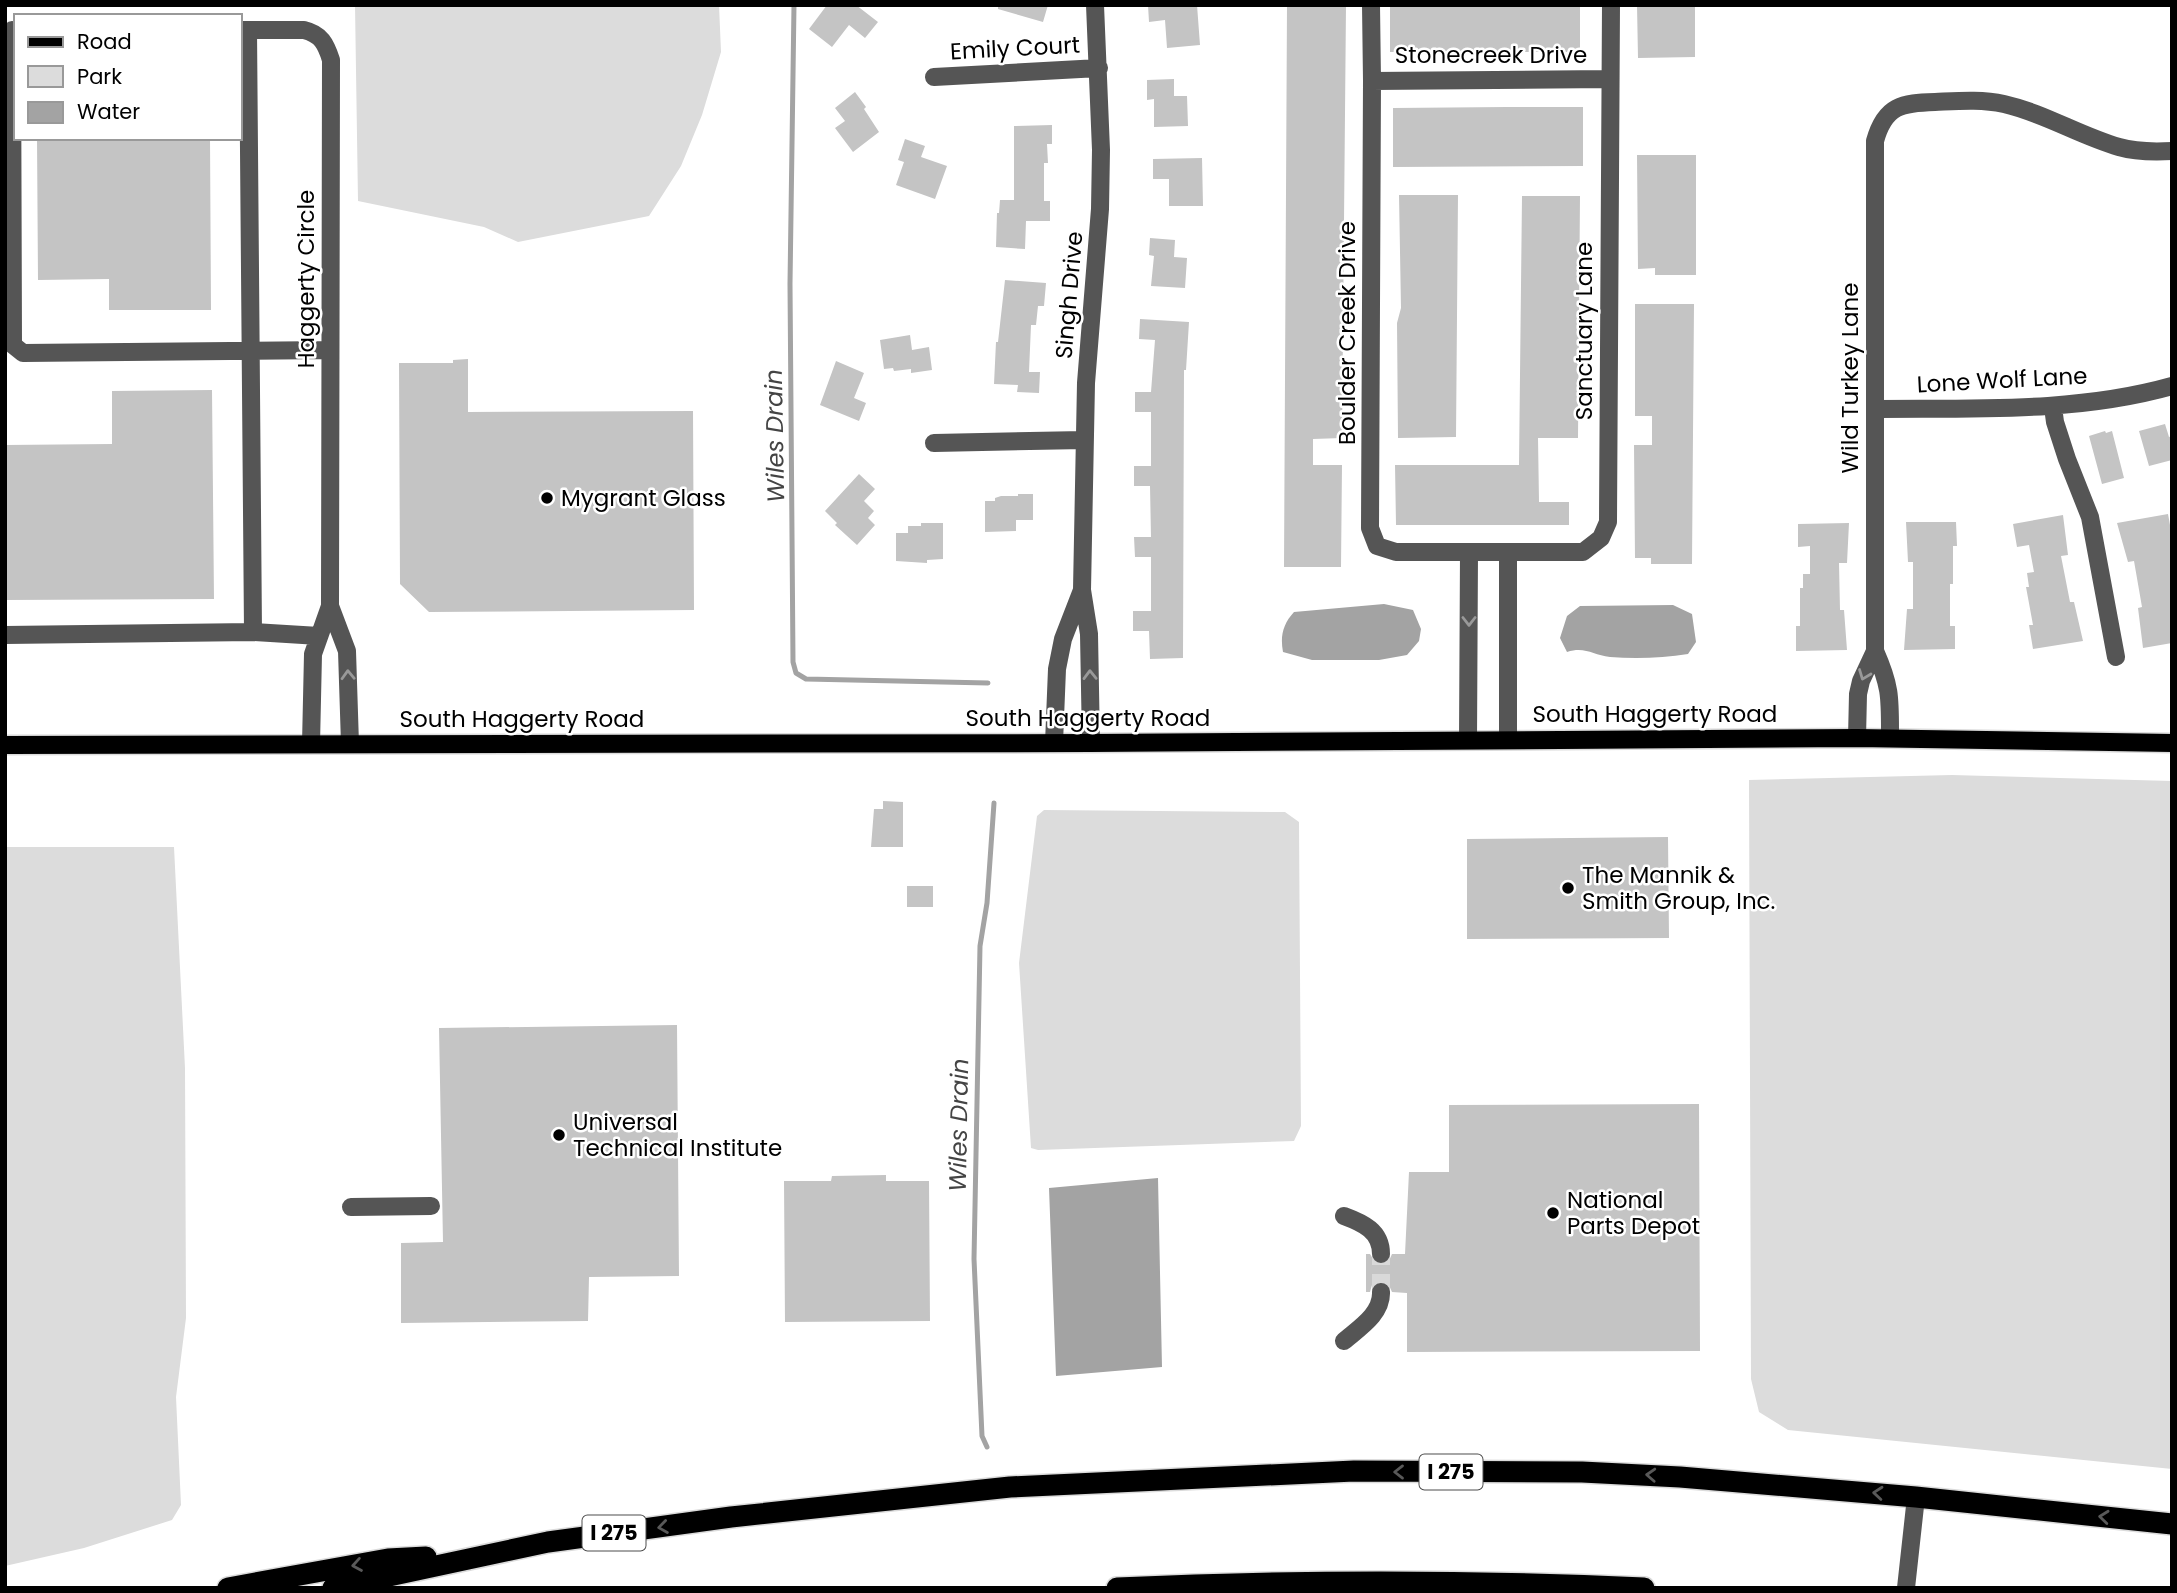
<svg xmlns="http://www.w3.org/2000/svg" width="2177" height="1593" viewBox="0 0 2177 1593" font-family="Poppins,sans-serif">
<rect width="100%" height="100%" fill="#fff"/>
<path fill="#dcdcdc" d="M355,5H719L721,52L702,115L681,166L649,216L518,242L484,227L358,201Z
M1952,775L2172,781V1469L1788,1430L1759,1412L1751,1379L1749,780Z
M1044,810L1285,812L1299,822L1301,1126L1294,1141L1038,1150L1031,1148L1019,963L1037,816Z
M5,847H174L185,1068L186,1318L176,1397L181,1505L172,1520L84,1548L5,1566Z"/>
<path fill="#a3a3a3" d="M1384,604L1413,610L1421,629L1419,641L1407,655L1379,660H1312L1283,652C1280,636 1283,624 1294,612Z
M1673,605L1692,614L1696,642L1688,654C1663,658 1636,659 1610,657C1593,655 1585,646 1567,652L1560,638L1567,616L1580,606Z
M1158,1178L1162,1367L1056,1376L1049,1188Z"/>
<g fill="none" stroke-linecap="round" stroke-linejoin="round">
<path stroke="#a3a3a3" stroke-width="5" d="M794,5L790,284L793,662L796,673L806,679L988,683
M987,1447L982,1436L974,1259L980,946L987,903L994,803"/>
</g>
<path fill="#c4c4c4" d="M827,5H856L878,22L865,38L849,25L832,47L809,29Z
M998,5H1048L1043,22L998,9Z
M1148,5H1197L1200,45L1167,48L1165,20L1149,22Z
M1287,5H1346L1342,438L1313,439V465H1342L1341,567H1284Z
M1390,5H1580V52H1390Z
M1637,5H1695V57L1638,58Z
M1174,79V96H1187L1188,126L1154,127V99L1147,100V80Z
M855,92L866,107L864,109L879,132L853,152L835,128L845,121L835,108Z
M1507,107H1583V166L1393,167V108Z
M1052,125V144H1047L1048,163H1044V201H1050V221H1026L1025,249L996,247L997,213H999L1000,200H1014V126Z
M37,138H210L211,310H109V279L38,280Z
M905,139L925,146L921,157L947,166L935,199L896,185L904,162L898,160Z
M1637,155H1696V275H1655V268L1638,269Z
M1202,158L1203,206H1169V179H1153V159Z
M1399,195H1458L1456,437L1398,438L1397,323L1401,308Z
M1522,196H1580L1578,438H1538L1539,502H1569V525H1396L1395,465H1519Z
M1150,238L1175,240L1174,257L1187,258L1185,288L1151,286L1154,256L1149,255Z
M1005,280L1046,283L1044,306H1038L1036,325H1031L1029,372H1040L1039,393L1017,392L1018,385L994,384L996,342H998Z
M1635,304H1694L1692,564H1651V558H1635L1634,445H1652V416H1635Z
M1140,319L1189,322L1186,370H1184L1183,658L1150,659L1149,631H1133V611H1151V557H1135L1134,537H1151L1150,486H1134V466H1151V412H1135V392H1151L1155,340L1139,339Z
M910,335L912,350L929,347L932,370L911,373V369L894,371L893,368L884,369L880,340Z
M468,359V412L693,411L694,610L429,612L400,584L399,363H453V360Z
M836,361L864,373L854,398L866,403L859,421L820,405Z
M212,390L214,599L5,600V445L112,444V391Z
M2165,424L2169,437L2172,436V460L2149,466L2139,431Z
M2105,431L2106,433L2112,431L2124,478L2102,484L2089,436Z
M859,474L875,489L864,501L874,511L868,518L875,525L857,545L835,525L837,523L825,511Z
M1018,494H1033V520H1016V531L985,532V501H995V498L1001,496H1018Z
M2168,514L2172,536V643L2143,648L2138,608L2142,607L2134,561L2128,562L2117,523Z
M2063,515L2068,555L2061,556L2070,602H2074L2083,641L2033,649L2029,625H2033L2026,587H2029L2027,573L2034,572L2029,545L2017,547L2013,524Z
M1906,522H1956L1957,546H1953V584H1950V626H1955V649L1904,650L1907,609H1913V562H1908Z
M921,523H943V559L927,560V563L896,561V533H908V526H921Z
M1849,523L1847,563H1839L1840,610H1844L1847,650L1796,651V626H1800V588H1803V574H1810V546L1798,547V524Z
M883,801L903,802V847H871L874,809H883Z
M1668,837L1669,938L1467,939V839Z
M907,886H933V907H907Z
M677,1025L679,1276L589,1277L588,1321L401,1323V1243L443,1242L439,1028Z
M1699,1104L1700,1351L1407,1352V1293L1392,1292L1388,1283L1381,1281L1372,1285L1370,1292H1366V1254H1370L1376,1264L1381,1265L1388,1263L1392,1254H1405L1409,1172H1449V1105Z
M886,1175V1181H929L930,1321L785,1322L784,1181H831L832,1176Z"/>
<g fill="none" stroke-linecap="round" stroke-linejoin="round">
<path stroke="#d9d9d9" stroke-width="18" stroke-dasharray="18 9" stroke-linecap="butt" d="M1381,1292V1254"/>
<g stroke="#dbdbdb" stroke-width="21">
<path id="major" d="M5,745L1091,743L1857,738L2172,743"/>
</g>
<g stroke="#dbdbdb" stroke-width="24">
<path id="highway" d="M228,1588L388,1559L426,1557
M333,1588L548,1542L731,1517L1010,1487L1354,1471L1582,1472L1680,1477L1916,1497L2172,1524
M1117,1588C1293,1580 1468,1580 1644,1588"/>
</g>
<path stroke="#555" stroke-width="18" d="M1371,5L1372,81L1370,528L1377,546L1396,552H1583L1601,538L1608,522L1611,5
M12,30L13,345L23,353L330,350
M240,30H304C321,34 326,44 331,60L330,606
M934,77L1099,68
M1372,81L1610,79
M2053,407L2055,422L2067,459L2090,517L2116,657
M1875,409C1974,408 2076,413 2172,386
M934,443L1084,440
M1082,590L1086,383L1100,209L1101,150L1095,5
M253,632L319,636
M5,635L253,632L248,30
M1875,651V141C1885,105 1902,103 1935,102C1958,101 1981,99 2004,104C2044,113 2080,136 2119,147C2136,152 2154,152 2172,151
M1857,738L1858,694L1861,681L1875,651C1891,687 1890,698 1890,738
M1468,740L1469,553
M1508,740V553
M1054,743L1057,669L1063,639L1082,590L1089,634L1091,743
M311,744L313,654L330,606L347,651L350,744
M351,1207L431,1206
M1344,1216C1363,1223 1381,1231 1381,1254
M1344,1341C1359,1328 1382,1314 1381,1292
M1906,1588L1916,1497"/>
<use href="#major" stroke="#000" stroke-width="18"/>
<use href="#highway" stroke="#000" stroke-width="21"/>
</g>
<defs><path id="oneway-chevron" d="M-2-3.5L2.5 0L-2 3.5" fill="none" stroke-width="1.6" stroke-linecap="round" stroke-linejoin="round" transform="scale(1.75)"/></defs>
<g stroke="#999">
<use href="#oneway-chevron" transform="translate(1469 621) rotate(90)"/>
<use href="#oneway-chevron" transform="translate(348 675) rotate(-92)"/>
<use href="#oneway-chevron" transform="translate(1090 675) rotate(-91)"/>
<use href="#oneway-chevron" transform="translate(1864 675) rotate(111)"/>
</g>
<g stroke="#595959">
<use href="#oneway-chevron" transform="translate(1399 1472) rotate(-180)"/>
<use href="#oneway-chevron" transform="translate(1651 1475) rotate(-177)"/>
<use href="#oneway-chevron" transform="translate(1878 1493) rotate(-175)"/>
<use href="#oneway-chevron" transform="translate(2104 1517) rotate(-174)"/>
<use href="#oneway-chevron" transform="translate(663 1527) rotate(172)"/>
<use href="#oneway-chevron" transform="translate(357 1565) rotate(170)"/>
</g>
<g fill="#000" stroke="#fff" stroke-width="2.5">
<circle cx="547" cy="498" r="7"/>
<circle cx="1568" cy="888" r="7"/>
<circle cx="559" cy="1135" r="7"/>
<circle cx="1553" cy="1213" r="7"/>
</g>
<g text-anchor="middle" stroke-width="5" stroke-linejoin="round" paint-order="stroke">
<g fill="#fff" stroke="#4c4c4c" stroke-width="2">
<rect x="1419.5" y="1454.5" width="63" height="35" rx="5"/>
<rect x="582.5" y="1515.5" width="63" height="35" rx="5"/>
</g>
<g font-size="21" font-weight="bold" fill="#000">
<text x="1451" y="1479">I 275</text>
<text x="614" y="1540">I 275</text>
</g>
<g font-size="23" fill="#000" stroke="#fff">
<text transform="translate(1015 48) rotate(-3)" y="8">Emily Court</text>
<text x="1491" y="63">Stonecreek Drive</text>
<text transform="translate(306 279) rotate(-90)" y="8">Haggerty Circle</text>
<text transform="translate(1069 295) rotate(-85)" y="8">Singh Drive</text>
<text transform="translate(1584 331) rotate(-90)" y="8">Sanctuary Lane</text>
<text transform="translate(1347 333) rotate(-90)" y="8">Boulder Creek Drive</text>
<text transform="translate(1850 378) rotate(-90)" y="8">Wild Turkey Lane</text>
<text transform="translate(2002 380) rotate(-3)" y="8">Lone Wolf Lane</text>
<text x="1655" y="722">South Haggerty Road</text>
<text x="1088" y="726">South Haggerty Road</text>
<text x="522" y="727">South Haggerty Road</text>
</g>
<g font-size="23" fill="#000" stroke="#fff" text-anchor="start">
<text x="561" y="506">Mygrant Glass</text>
<text x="1582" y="883">The Mannik &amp;<tspan x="1582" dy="26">Smith Group, Inc.</tspan></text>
<text x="573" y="1130">Universal<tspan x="573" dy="26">Technical Institute</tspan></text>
<text x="1567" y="1208">National<tspan x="1567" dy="26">Parts Depot</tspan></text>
</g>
<g font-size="24" font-style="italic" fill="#444" stroke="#fff">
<text transform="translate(775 436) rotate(-91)" y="8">Wiles Drain</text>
<text transform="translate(959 1125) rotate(-89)" y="8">Wiles Drain</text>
</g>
</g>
<rect width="2177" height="1593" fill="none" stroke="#000000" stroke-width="14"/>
<rect x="14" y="14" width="228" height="126" fill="#ffffff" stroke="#999999" stroke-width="2"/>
<rect x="28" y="37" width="35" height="10" fill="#000000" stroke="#999999" stroke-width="2"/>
<text x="77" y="49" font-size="21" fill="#000000">Road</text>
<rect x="28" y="66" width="35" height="21" fill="#dcdcdc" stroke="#999999" stroke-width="2"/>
<text x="77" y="84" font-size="21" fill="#000000">Park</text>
<rect x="28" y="102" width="35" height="21" fill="#a3a3a3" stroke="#999999" stroke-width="2"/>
<text x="77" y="119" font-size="21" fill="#000000">Water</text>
</svg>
